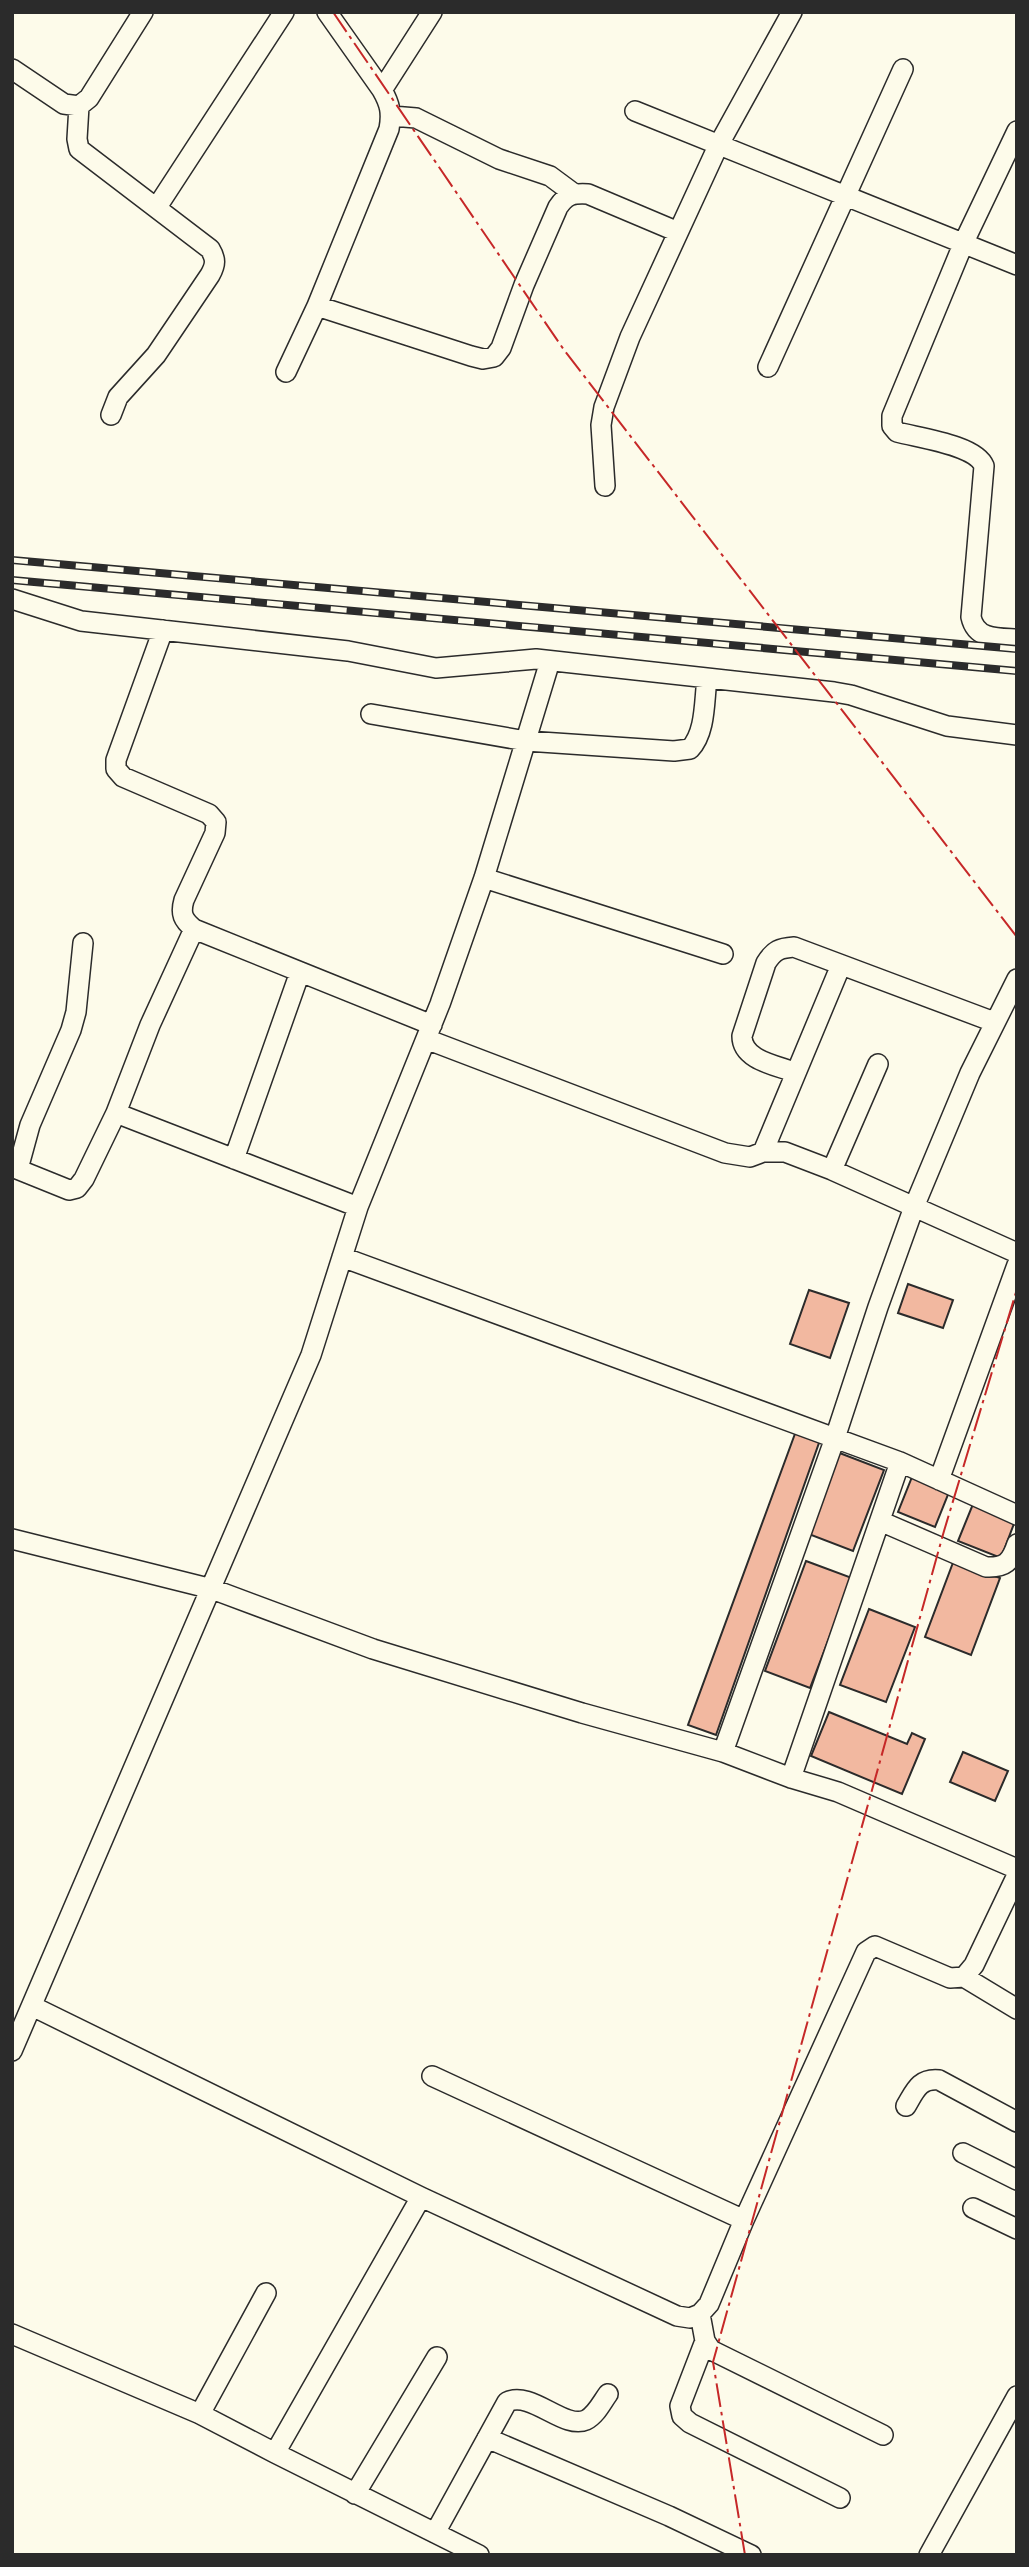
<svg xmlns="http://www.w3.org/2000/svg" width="1029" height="2567" viewBox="0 0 1029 2567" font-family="'Noto Sans',sans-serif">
<rect width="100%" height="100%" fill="#fdfbea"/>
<path fill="#f2b8a0" stroke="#2b2b2b" stroke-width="2" d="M908,1284L953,1300L943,1328L898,1313Z
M809,1290L849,1303L830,1358L790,1344Z
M796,1431L820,1440L716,1735L688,1725Z
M837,1452L884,1470L853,1551L806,1533Z
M912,1477L949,1492L935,1527L898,1512Z
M973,1504L1015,1521L1001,1558L958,1541Z
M954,1560L1000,1578L971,1655L925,1637Z
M806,1561L852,1578L810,1688L765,1671Z
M869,1609L915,1627L886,1702L840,1685Z
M829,1712L907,1744L912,1733L925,1739L902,1794L811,1756Z
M963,1752L1008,1771L995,1801L950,1782Z"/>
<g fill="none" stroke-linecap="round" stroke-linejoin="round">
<g stroke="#2b2b2b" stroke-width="22">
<path id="street" d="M12,69L64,104L79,106L89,98L143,12
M382,90L432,12
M79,106L77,139L79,149L210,249C216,259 216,264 210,275L156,355L118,397L111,415
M635,111L1017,265
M392,116L416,118L499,159L550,176L573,193
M1017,131L964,242L892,416V426L897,432C919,438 976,445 984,466L971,617C976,640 998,638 1017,639
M157,207L284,12
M317,306L471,356L483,359L494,357L501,348L524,285L558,207C566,195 572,193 588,194L678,232
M768,367L903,69
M286,372L317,306L389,129C392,113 390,104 382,90L327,12
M605,486L601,425L604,407L630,337L718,146L792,12
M12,599L81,621L348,651L436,668L536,659L834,692L851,695L947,726L1017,735
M163,630L116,760V769L123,777L209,814L216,822L215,833L184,900C180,914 183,920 194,929L432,1025
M371,714L526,741L674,751L690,749C706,732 704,701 707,679
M484,878L723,954
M426,1039L725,1153L750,1157L763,1152H785L832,1170L1017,1253
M794,1072C775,1065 742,1060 742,1036L766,963C774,950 780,948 794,947L994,1022
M116,1113L150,1025L194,929
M763,1152L841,965
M234,1159L300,972
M12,1167L69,1190L77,1188L84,1179L116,1113L358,1207
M18,1169L30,1125L71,1030L76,1012L83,943
M832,1170L878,1064
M342,1257L900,1462L1017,1515
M939,1480L1017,1265
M880,1521L986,1567C1005,1568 1011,1562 1017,1544
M12,1539L212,1589L373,1649L582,1713L723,1752L791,1778L838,1792L1017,1869
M723,1752L835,1438L878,1307L914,1207L970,1073L1017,979
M791,1778L900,1462
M964,1977L1017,2009
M32,2006L421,2197L677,2316L690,2318L700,2314L709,2304L744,2220L866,1952L875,1946L950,1978L964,1977L974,1965L1017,1875
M12,2051L311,1355L358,1207L440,1004L484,878L550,661
M432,2076L744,2220
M906,2106C915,2091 919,2078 939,2080L1017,2122
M963,2153L1017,2180
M973,2208L1017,2229
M700,2314L705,2341L711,2350L883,2435
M12,2334L200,2414L275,2453L479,2555
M705,2341L680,2406L682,2416L690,2423L840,2498
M200,2414L266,2293
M487,2438L669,2516L751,2555
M275,2453L421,2197
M355,2494L437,2357
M435,2533L507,2402C531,2390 564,2430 586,2420C596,2415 602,2402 608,2394
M929,2555L1017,2396"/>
</g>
<use href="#street" stroke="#fdfbea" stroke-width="19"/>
<g stroke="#2b2b2b" stroke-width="8">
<path id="rail" d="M12,560L1017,649
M12,580L1017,671"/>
</g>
<use href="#rail" stroke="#fdfbea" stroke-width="5" stroke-dasharray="16" stroke-linecap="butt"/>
<path stroke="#c62828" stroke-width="2" stroke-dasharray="24 5 3.5 5" stroke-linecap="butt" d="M333,12L564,350L1017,937
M745,2555L713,2362L944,1531L1017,1289"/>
</g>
<rect width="1029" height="2567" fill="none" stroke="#2b2b2b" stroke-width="28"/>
</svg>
